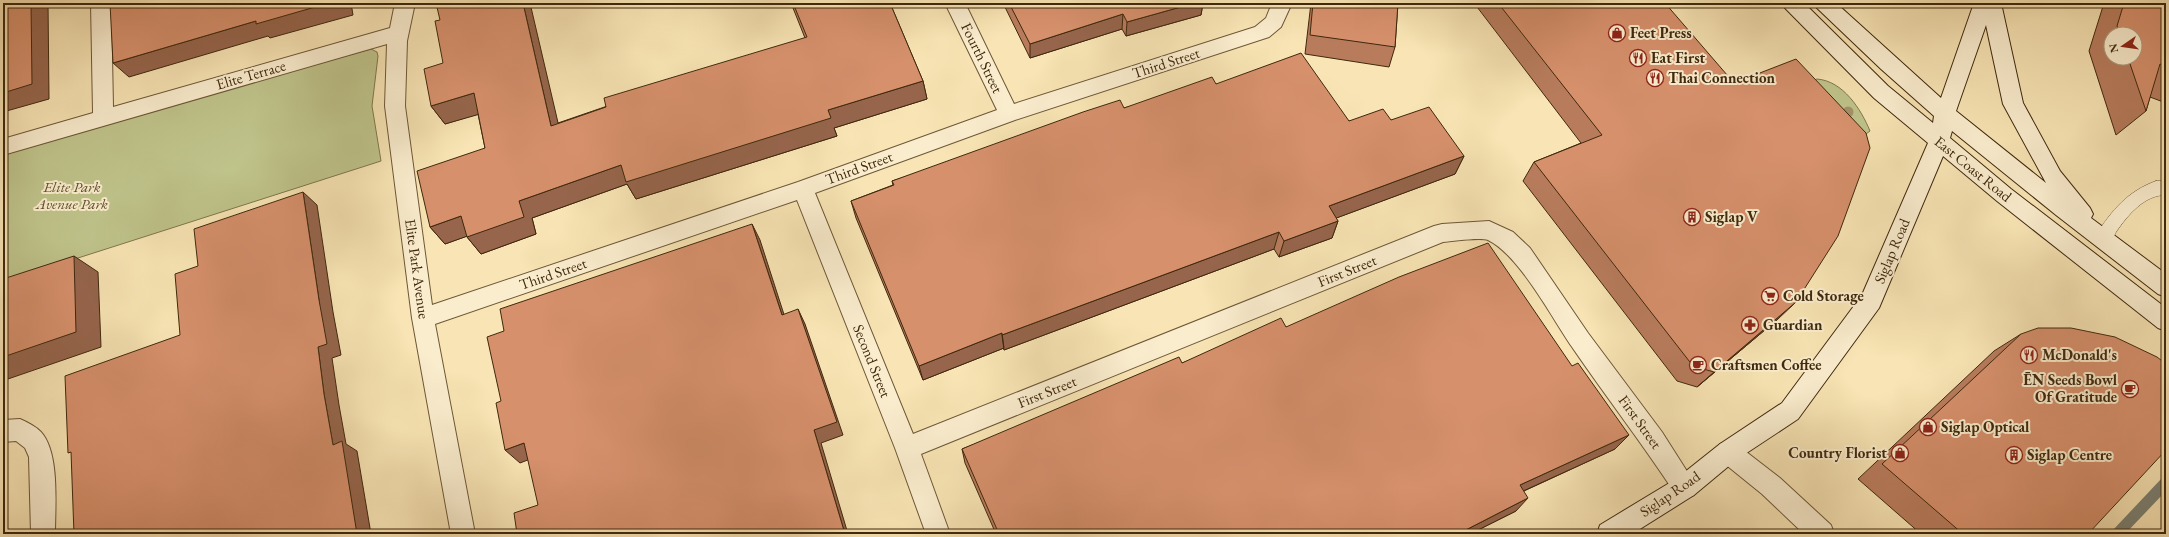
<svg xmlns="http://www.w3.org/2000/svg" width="2169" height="537" viewBox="0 0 2169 537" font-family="'EB Garamond',serif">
<rect width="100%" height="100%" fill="#f8e4b4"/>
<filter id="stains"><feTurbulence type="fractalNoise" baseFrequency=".005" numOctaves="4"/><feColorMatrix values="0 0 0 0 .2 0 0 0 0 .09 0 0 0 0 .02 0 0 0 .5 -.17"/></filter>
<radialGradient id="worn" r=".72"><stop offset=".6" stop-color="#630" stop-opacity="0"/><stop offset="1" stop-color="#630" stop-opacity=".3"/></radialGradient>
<path fill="#bfc48b" stroke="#7f764c" d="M371,49L377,52L378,56L372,106L381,161L3,282V151Z
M1817,79C1843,81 1861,109 1870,131L1866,134L1809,82Z"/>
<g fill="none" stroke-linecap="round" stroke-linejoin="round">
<path fill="#7b8174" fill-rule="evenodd" d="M2166,476V491L2125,534H2111L2113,530L2162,478Z"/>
<g stroke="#6d5737" stroke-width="1">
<path id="lane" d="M2156,181H2166V195C2144,195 2128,215 2116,232C2114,236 2111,243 2108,245C2104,248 2100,246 2096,245L2094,240L2096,235C2112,210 2128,191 2156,181Z"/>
</g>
<g stroke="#6d5737" stroke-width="2">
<path id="street" d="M91,3H111L113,107L390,28L395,3H415L407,41L405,106L432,305L798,182L997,110L945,3H965L1014,104L1255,27L1266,18L1272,3H1292L1281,27L1269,37L1015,120L815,193L913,434L1434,226L1442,224L1489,221L1513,232L1530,248L1588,333L1662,432L1697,487L1694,495L1685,499L1676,495C1643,444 1606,397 1572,347C1552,318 1519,255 1488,240C1480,237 1453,241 1443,242L921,454L950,534H926L895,448L797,200L435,324L475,534H451L412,318L385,106L387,44L3,155V139L93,113Z
M20,419C27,422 35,426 41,432C60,453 55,506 55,534H31L29,457L25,448L16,441L3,442V420Z
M1728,441L1736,444L1780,478L1831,525L1834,534H1804L1762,494L1720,460L1716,452L1720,444Z"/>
</g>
<g stroke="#3f280d" stroke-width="2">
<path id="secondary" d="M1782,3H1804L1888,86L1933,123L1934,116L1881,69L1817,8L1814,3H1836L1941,98L1974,3H2001L2023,103L2060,171L2090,208L2093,214L2091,218L2166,274V297L2158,294L2056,215L1952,131L1950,138L2011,189L2166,308V331L2158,328L1997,201L1943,156L1879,308L1798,419L1736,460L1694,495L1632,534H1597L1600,525L1676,479L1720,444L1782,403L1862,295L1928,143L1874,98L1785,8ZM1986,25L2003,104L2046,183L1956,111Z"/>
</g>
<use href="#lane" fill="#faedce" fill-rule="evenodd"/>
<use href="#street" fill="#faedce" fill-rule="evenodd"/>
<use href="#secondary" fill="#faedce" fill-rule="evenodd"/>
</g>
<circle fill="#a49269" cx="1848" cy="112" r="5.5"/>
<path fill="#b87c5d" stroke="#3f280d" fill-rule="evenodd" d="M791,3H890L923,81L927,99L834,128L837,136L636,199L627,184L532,218L536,234L481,254L467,237V236L445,244L430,227L485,148L478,114L445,124L431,106L558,123L805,38Z
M1003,3H1203L1201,15L1126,36L1122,29L1030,58Z
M1311,3H1398L1395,47L1389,67L1305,54Z
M1474,3H1665L1778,319L1697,387L1677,381L1523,181L1534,162L1581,143Z
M2104,3H2166V103L2150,97L2146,111L2116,135L2089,51ZM2111,34H2135V58H2111Z
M1216,84L1349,121L1391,120L1464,156L1455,174L1336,218L1338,221L1332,238L1279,257L1274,249L1004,350V348L923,380L856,218L851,201L893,185L892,181L1124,108Z
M1286,327L1615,449L1524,491L1516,511L1470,534H996L965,463L962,449L1182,363Z
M2021,334L2088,534H1921L1858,479L1994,351Z"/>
<path fill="#96654c" stroke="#3f280d" d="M31,3H48L49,99L3,112V93Z
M329,3H351L353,15L270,38L268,36L129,77L113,63L256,21Z
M523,3H530L563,144L551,126Z
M1195,3H1203L1201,15L1126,36L1127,22Z
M1123,14L1122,29L1030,58V44Z
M923,81L927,99L834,128L837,136L636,199L627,184L532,218L536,234L481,254L467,237L519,201L621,165L828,110Z
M474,93L487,112L445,124L431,106Z
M1464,156L1455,174L1323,223L1329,206Z
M303,192L317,205L333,312L341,355L332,358L339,405L346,444L357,451L371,534H357L333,445L324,394L318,347L319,300Z
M461,216L476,233L445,244L430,227Z
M1338,221L1332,238L1279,257L1284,241Z
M752,224L760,240L789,330L782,315Z
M1279,232L1274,249L1004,350L1002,335Z
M74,256L98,272L101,347L5,380L3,379V357Z
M1796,302L1778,319L1697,387L1714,372Z
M798,309L805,324L843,435L821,443L848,534H845L814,430Z
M1002,333L1004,348L923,380L919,366Z
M1629,435L1615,449L1508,498L1520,485Z
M524,443L538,456L520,463L505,450Z
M1528,498L1516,511L1470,534H1458Z"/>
<path fill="#d6906c" stroke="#3f280d" d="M3,3H31L32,84L3,93Z
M110,3H329L256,24V21L113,63Z
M436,3H523L551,126L606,107L604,98L807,37L793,3H890L923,81L828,110L831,118L626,182L621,165L519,201L524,217L467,237L461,216L430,227L417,171L485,148L474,93L431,106L424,69L443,63L435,21L440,20Z
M1009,3H1195L1127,22L1123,14L1030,44Z
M1313,3H1398L1395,47L1310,35Z
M1498,3H1665L1734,83L1796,59L1866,133L1870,148L1838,236L1796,302L1714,372L1693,366L1534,162L1602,135Z
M2124,3H2166V67L2160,64L2146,111L2128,58H2135V34H2120L2117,26Z
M1301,53L1349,121L1383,109L1391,120L1429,107L1464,156L1329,206L1338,221L1284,241L1279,232L1002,335V333L919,366L851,201L894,185L892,181L1083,112L1120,100L1124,108L1212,77L1216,84Z
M303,192L319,300L327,344L318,347L324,394L333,445L342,441L357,534H74L71,452L68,453L65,376L180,335L175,274L198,266L194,229Z
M752,224L782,315L798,309L837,422L814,430L845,534H517L514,513L538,505L524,443L505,450L496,403L501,401L487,337L504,331L500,309Z
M1488,243L1572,366L1578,363L1629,435L1520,485L1528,498L1458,534H999L962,449L1179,357L1182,363L1281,318L1286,327L1399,277Z
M74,256L76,332L3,357V279Z
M2038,328H2071L2115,337L2157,357L2166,364V450L2088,534H1963L1882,464L2021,334Z
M1747,529L1752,534H1741Z"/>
<defs>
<g id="shop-ring" transform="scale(0.9)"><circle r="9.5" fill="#faedce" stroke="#8f2418" stroke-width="1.5"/><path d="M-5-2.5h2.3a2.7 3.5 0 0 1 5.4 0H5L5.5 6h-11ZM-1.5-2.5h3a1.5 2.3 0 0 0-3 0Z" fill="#8f2418"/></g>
<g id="restaurant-ring" transform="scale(0.9)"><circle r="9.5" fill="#faedce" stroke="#8f2418" stroke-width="1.5"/><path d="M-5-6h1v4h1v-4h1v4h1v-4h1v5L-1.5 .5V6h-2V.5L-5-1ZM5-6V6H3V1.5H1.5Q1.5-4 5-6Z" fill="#8f2418"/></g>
<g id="building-ring" transform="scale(0.9)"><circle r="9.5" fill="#faedce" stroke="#8f2418" stroke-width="1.5"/><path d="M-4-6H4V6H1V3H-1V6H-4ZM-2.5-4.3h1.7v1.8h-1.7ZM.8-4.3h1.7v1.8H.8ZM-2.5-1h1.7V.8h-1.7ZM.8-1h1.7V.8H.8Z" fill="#8f2418"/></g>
<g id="supermarket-ring" transform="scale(0.9)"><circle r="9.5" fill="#faedce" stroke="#8f2418" stroke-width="1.5"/><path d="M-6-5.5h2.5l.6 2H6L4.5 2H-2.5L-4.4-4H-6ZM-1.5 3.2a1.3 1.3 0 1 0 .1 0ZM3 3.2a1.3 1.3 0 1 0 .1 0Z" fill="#8f2418"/></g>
<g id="pharmacy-ring" transform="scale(0.9)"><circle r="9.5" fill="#faedce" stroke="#8f2418" stroke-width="1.5"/><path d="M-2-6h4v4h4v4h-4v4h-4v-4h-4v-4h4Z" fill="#8f2418"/></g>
<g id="cafe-ring" transform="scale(0.9)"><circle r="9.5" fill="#faedce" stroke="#8f2418" stroke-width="1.5"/><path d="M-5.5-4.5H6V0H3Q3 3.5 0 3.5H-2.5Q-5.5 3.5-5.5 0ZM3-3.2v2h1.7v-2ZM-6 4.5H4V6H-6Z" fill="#8f2418"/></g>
</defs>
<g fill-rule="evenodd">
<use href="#shop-ring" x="1617" y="33"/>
<use href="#restaurant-ring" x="1638" y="58"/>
<use href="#restaurant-ring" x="1655" y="78"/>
<use href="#building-ring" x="1692" y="217"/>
<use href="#supermarket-ring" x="1770" y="296"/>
<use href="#pharmacy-ring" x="1750" y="325"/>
<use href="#restaurant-ring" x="2029" y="355"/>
<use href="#cafe-ring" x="1698" y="365"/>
<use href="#cafe-ring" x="2130" y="389"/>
<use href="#shop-ring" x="1928" y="427"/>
<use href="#shop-ring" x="1900" y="453"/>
<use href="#building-ring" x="2014" y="455"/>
</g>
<g text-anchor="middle" stroke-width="4" stroke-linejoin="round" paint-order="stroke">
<g font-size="15" font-weight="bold" fill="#3f280d" stroke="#faedce" text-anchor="start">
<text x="1630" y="38">Feet Press</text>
<text x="1651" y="63">Eat First</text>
<text x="1668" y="83">Thai Connection</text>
<text x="1705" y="222">Siglap V</text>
<text x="1783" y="301">Cold Storage</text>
<text x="1763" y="330">Guardian</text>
<text x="2042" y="360">McDonald's</text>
<text x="1711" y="370">Craftsmen Coffee</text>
<text x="2117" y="385" text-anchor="end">ĒN Seeds Bowl<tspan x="2117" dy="17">Of Gratitude</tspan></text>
<text x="1941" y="432">Siglap Optical</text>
<text x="1887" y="458" text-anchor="end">Country Florist</text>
<text x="2027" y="460">Siglap Centre</text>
</g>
<g font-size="15" fill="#3f280d" stroke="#faedce">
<text transform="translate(982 58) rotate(64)" y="5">Fourth Street</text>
<text transform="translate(1166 63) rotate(-18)" y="5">Third Street</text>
<text transform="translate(251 75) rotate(-16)" y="5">Elite Terrace</text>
<text transform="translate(859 168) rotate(-20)" y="5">Third Street</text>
<text transform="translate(1973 169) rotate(39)" y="5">East Coast Road</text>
<text transform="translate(1892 251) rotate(-67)" y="5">Siglap Road</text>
<text transform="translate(417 269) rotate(82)" y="5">Elite Park Avenue</text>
<text transform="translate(1347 271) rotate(-22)" y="5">First Street</text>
<text transform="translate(553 274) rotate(-19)" y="5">Third Street</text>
<text transform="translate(872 361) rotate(68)" y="5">Second Street</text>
<text transform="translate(1047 392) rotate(-22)" y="5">First Street</text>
<text transform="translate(1640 422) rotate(54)" y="5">First Street</text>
<text transform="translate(1670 494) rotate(-34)" y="5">Siglap Road</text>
</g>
<g font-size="15" font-style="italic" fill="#5f4f2c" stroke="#faedce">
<text x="72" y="192">Elite Park<tspan x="72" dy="17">Avenue Park</tspan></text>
</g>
</g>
<rect width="2169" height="537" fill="none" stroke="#f8e4b4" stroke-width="16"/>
<rect x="4" y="4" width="2161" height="529" fill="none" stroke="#3f280d" stroke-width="2"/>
<rect x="8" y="8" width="2153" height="521" fill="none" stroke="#3f280d"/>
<g transform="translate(2123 46) rotate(257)"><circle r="19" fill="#faedce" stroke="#af9e81"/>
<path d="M0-3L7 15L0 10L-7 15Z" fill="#8f2418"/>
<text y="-6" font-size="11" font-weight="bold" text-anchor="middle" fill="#3f280d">N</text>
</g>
<rect width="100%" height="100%" filter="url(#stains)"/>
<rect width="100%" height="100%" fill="url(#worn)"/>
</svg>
